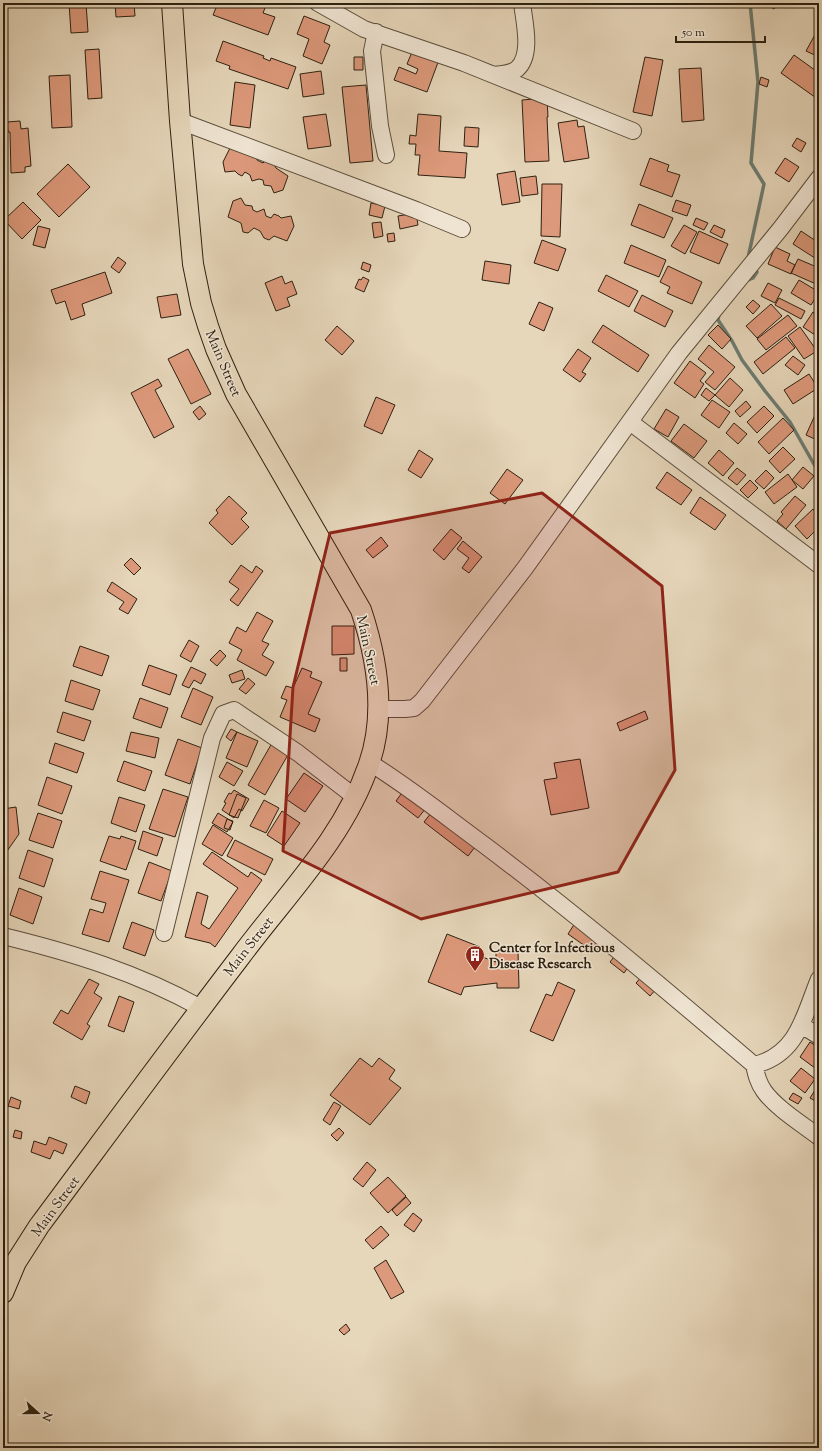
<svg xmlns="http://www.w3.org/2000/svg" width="822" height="1451" viewBox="0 0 822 1451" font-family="'Sorts Mill Goudy',serif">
<rect width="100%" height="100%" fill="#e6d6ba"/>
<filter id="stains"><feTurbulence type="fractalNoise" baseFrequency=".005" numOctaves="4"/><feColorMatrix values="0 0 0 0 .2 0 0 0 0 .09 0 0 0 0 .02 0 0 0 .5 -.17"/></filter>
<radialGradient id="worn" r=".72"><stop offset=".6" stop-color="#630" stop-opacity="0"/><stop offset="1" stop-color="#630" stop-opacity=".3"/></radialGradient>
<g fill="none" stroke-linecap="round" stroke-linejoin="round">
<path stroke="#6c7c72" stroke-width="3.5" d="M748,258L764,184L751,163L758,82L750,3
M746,281L753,278L757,272L755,268
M719,314L718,320L732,341L742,360L765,391L790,422L819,473"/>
</g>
<path fill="#dd997b" stroke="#2d2111" d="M69,3H86L88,32L71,33Z
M115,3H134L135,16L116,17Z
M218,3H267L263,13L275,17L268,35L213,15Z
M764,3H777L774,9Z
M304,16L330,26L324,42L330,45L322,64L303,56L309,39L297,34Z
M817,31L819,32V57L806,51Z
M223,41L264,56L263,58L270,61L271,58L296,67L288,89L229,69L230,66L216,61Z
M99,49L102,98L88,99L85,50Z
M412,52L440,57L427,92L394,80L399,67L416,74L418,69L407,64Z
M794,55L819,73V100L781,73Z
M354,57H363V70H354Z
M645,57L663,60L652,116L633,112Z
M701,68L704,120L682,122L679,69Z
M321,71L324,94L303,97L300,74Z
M70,75L72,127L52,128L49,76Z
M761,77L769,80L767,87L759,84Z
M235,82L255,85L250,128L230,125Z
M366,85L373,161L350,163L342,87Z
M547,98L548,117H547L549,161L525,162L522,100Z
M326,114L331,146L308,149L303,117Z
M418,114L441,116L439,151L467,153L465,178L418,175L420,155H415L416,144H409L410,135L416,136Z
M577,120L578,127L584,126L589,158L564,162L558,123Z
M20,121L21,129L28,128L31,166L25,167V172L11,173L10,132H8L7,122Z
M465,127L479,128L478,147L464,146Z
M797,138L806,143L801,152L792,146Z
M230,148L254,153L257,160L263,163L267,159L272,161L276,168L288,176L283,190L274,193L271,186L264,185L263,180L259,179L252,181L250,175L245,172L242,176L238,174L235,171L225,172L223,162Z
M650,158L669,165L667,171L680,175L672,197L640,185Z
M785,158L799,167L789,182L775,173Z
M68,164L90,187L59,217L37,194Z
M515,171L520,202L502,205L497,174Z
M536,176L538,194L522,196L520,178Z
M542,184H562L560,237L541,236Z
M241,198L245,205L252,206L253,210L257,212L264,209L266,216L271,218L274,214L279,216L281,218L291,216L294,226L287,241L274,236L269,240L264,238L260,231L254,228L248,233L243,232L241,223L228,217L233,201Z
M676,200L691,205L687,216L672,211Z
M23,202L41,220L22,239L4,220Z
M371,203L385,206L382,218L369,215Z
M639,204L673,218L664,238L631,225Z
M416,213L418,225L400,229L398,216Z
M696,218L708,223L704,230L693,225Z
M381,222L383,236L374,238L372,223Z
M684,225L697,232L685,254L671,246Z
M714,225L725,230L722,238L710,232Z
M38,226L50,229L45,248L33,245Z
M699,231L728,244L719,264L690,252Z
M801,231L819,243L818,260L793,244Z
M394,233L395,241L388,242L387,234Z
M542,240L566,249L558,271L534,263Z
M631,245L666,260L659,277L624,263Z
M775,247L790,254L787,261L795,265L791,274L768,264Z
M118,257L126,263L119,273L111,267Z
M798,259L819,268V278L816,284L791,273Z
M485,261L511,265L509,284L482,280Z
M363,262L371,265L369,272L361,269Z
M668,266L702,282L692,304L667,293L670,287L660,282Z
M105,272L112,293L82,304L85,315L71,320L65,301L56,304L51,290Z
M606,275L638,291L629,307L598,291Z
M282,276L285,284L292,281L297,294L287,298L290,306L276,311L265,283Z
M363,277L369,280L364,292L355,288L359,279L361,280Z
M799,280L819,292L811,305L791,293Z
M768,283L782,290L775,303L761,296Z
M177,294L181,315L161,318L157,297Z
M642,295L673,311L665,327L634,311Z
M779,298L805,311L801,319L775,305Z
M753,300L760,306L753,314L746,307Z
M539,302L553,308L544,331L529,324Z
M771,304L782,316L757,338L746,326Z
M813,312L819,316V335L818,337L803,327Z
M788,315L797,326L766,350L757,339Z
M603,325L649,355L638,372L592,342Z
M718,325L731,339L722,349L708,335Z
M337,326L354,341L342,355L325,340Z
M800,327L817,351L804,359L788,336Z
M786,337L795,348L763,374L754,362Z
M709,345L735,367L715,390L705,382L714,372L698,359Z
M188,349L211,394L191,404L168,359Z
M578,349L591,358L582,372L586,374L580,382L563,370Z
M793,356L805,365L798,375L785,365Z
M690,361L706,373L700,381L704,384L695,398L674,383Z
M809,374L818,388L793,404L784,390Z
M730,378L743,390L729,407L715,395Z
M158,379L162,386L155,390L174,427L154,438L131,393Z
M706,388L715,395L709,401L701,395Z
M376,397L395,405L382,434L364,426Z
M712,400L730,412L719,428L701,415Z
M746,401L751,407L740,417L735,411Z
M200,406L206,414L199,420L193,412Z
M764,406L774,416L757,433L747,422Z
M819,406V441L806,435Z
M666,409L679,417L668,437L654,429Z
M783,418L794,430L769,454L758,442Z
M734,423L747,434L738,444L726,433Z
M684,424L707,441L694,458L671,441Z
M783,447L795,459L780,473L769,461Z
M419,450L433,459L421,478L408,470Z
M719,450L734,463L723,476L708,463Z
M803,467L814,476L803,489L792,480Z
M737,468L746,475L737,485L728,478Z
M507,469L523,480L505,504L490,493Z
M766,470L774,478L764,489L755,481Z
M667,472L692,490L681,505L656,488Z
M788,474L797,487L774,504L765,492Z
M750,480L758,488L748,498L740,490Z
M229,496L247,513L241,519L249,527L232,545L209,523L218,513L216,510Z
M795,496L806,505L786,529L777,521L783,514L781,512Z
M700,497L726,515L715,530L690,513Z
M813,509L819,516V527L807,539L795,526Z
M451,529L462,538L444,560L433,550Z
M381,537L388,546L373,558L366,550Z
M463,541L482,557L469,573L462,568L469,558L457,549Z
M131,558L141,568L134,575L124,565Z
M241,565L252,573L256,566L263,571L238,606L230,600L239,589L229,582Z
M112,582L137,599L128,614L119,609L124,602L107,591Z
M257,612L273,621L262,641L269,644L262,655L274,662L266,676L237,660L242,650L229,643L237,627L246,632Z
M332,626H354V654L332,655Z
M189,640L199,646L191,662L180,656Z
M80,646L109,656L102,676L73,666Z
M220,650L226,656L217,666L210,660Z
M340,658H347V671H340Z
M149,665L177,675L170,695L142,685Z
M191,667L206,674L201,684L194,680L189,688L182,685Z
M302,668L312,672L310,677L322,682L308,714L320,719L315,732L280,717L287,700L281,698L286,686L293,688Z
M242,670L245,679L232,683L229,675Z
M248,678L255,684L246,694L239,689Z
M71,680L100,690L93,710L65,701Z
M193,688L213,697L201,725L181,717Z
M140,698L168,708L161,728L133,718Z
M645,711L648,719L620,731L617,723Z
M63,712L91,721L84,741L57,732Z
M231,729L237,732L231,741L226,737Z
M131,732L159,738L155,758L126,751Z
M237,732L258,741L247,767L226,758Z
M178,739L202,748L190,784L165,775Z
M55,743L84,753L77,773L49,763Z
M272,743L289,753L265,795L248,785Z
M580,759L589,808L551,815L544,780L557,778L554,763Z
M124,761L152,771L145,791L117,781Z
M227,762L243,771L234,786L219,777Z
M304,773L323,786L305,812L286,799Z
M47,777L72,786L62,814L38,805Z
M163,789L188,797L175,837L149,829Z
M234,790L249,799L242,811L239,809L234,818L222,810L226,803L224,802L229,793L231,794Z
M404,790L426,808L418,818L396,801Z
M237,794L246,798L238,818L229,815Z
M119,797L145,805L136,832L111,823Z
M264,800L279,808L266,833L250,826Z
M16,807L19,834L3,857V809Z
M282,811L300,823L284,846L267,835Z
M38,813L62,821L53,848L29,840Z
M218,813L233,822L227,832L212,823Z
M431,813L475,847L468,856L424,822Z
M227,819L233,821L230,830L224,828Z
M213,825L233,838L222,856L202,844Z
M143,831L163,838L157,856L138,849Z
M109,836L120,839L121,836L136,841L126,870L100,861Z
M235,840L273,859L265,875L227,856Z
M28,850L53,859L44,887L19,878Z
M212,852L248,877L251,872L262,880L215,947L210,943L185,937L197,892L208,896L201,924L209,929L238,888L203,864Z
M149,862L172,871L161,901L138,893Z
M100,871L129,880L109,942L82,934L90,909L103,913L106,903L91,899Z
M19,888L42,897L33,924L10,915Z
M132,922L154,930L145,956L123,948Z
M575,923L603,942L595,953L568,934Z
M447,934L480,947L477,955L496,962V952L518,951L519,988H497V983L464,987L461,995L428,982Z
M617,953L631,963L624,973L610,962Z
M643,975L657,988L650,996L636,983Z
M89,979L99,984L94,993L102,998L87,1024L90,1026L82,1040L53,1023L61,1010L68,1014Z
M558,982L575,990L553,1041L530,1031L546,994L552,996Z
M119,996L134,1002L124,1032L108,1026Z
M819,1005V1020L812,1014Z
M810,1042L819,1048V1071L800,1057Z
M360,1058L372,1067L379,1058L395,1070L389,1079L401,1088L370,1125L330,1095Z
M801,1068L815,1079L805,1093L790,1081Z
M819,1084V1103L810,1098Z
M75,1086L90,1092L86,1104L71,1097Z
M793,1093L802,1098L798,1104L789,1099Z
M11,1097L21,1101L19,1109L8,1106Z
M334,1102L341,1106L330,1125L323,1120Z
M339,1128L344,1133L337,1141L331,1135Z
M15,1130L22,1132L21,1139L13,1137Z
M49,1137L67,1144L63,1154L54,1150L50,1159L31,1152L34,1141L46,1145Z
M367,1162L376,1170L363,1187L353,1179Z
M388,1177L406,1196L388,1213L370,1193Z
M406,1197L411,1203L397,1216L392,1210Z
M413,1213L422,1220L414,1232L404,1225Z
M381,1226L389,1235L373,1249L365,1240Z
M386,1260L404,1292L391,1299L374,1268Z
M346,1324L350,1330L344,1335L339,1330Z"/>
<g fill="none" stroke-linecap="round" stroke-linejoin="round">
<g stroke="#5b4e3b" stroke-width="18">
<path id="minor" d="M318,3L364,29L464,63L633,131
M376,32L372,51L380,126L386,155
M494,75C501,74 511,74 517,69C533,55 524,21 522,3
M180,121L416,210L462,229
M630,422L819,565
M378,709H405L414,708L422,701L525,568L679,353L781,228L819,178
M370,763C409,787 445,816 483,844C576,914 665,989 754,1065C756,1074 758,1083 764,1091C776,1108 802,1124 819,1137
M164,933L212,738L223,714L234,710L298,753L355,797
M3,936C73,953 138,973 201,1008
M801,1025L819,1036
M754,1065C798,1055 804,1015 819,979"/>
</g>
<g stroke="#2d2111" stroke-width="22">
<path id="major" d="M3,1293L16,1262L39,1226C106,1136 172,1046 240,957C286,895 344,838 369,764C386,715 377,658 361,610L236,394L216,349L208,326L201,303L193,264L180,121L172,3"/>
</g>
<use href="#minor" stroke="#efe4d2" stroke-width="16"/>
<use href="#major" stroke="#e6d6ba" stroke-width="20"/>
</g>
<path fill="#8f2418" fill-opacity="0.2" stroke="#8f2418" stroke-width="3" stroke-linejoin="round" d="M542,493L662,586L675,770L618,872L421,919L283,851L293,687L330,533Z"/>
<defs>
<g id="building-pin" transform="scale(1)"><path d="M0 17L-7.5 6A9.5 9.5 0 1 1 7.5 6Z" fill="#8f2418" stroke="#efe4d2"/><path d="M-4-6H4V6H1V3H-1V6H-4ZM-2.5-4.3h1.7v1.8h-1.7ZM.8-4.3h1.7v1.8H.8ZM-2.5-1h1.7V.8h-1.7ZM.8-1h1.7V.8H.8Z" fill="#fff"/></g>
</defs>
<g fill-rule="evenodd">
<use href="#building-pin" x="475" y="955"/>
</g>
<g text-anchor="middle" stroke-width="3" stroke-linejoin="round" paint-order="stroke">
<g font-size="14" fill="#2d2111" stroke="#efe4d2">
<text transform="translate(224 363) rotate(67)" y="5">Main Street</text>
<text transform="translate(369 650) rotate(78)" y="5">Main Street</text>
<text transform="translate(248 946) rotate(-52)" y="5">Main Street</text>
<text transform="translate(55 1206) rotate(-54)" y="5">Main Street</text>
</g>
<g font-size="14" font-weight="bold" fill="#2d2111" stroke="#efe4d2" text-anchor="start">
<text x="489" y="952">Center for Infectious<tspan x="489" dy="16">Disease Research</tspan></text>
</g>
</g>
<rect width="822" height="1451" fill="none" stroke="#e6d6ba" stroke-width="16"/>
<rect x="4" y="4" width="814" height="1443" fill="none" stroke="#2d2111" stroke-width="2"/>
<rect x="8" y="8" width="806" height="1435" fill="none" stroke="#2d2111"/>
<g transform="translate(38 1413) rotate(111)" stroke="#efe4d2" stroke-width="3" paint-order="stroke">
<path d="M0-3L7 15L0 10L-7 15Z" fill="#2d2111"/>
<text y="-6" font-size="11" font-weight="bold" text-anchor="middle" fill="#2d2111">N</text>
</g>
<path d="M676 36v6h89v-6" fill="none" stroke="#2d2111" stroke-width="2"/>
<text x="682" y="36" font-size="12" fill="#2d2111" stroke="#efe4d2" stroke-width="3" paint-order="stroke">50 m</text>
<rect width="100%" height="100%" filter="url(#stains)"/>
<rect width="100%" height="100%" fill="url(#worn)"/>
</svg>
